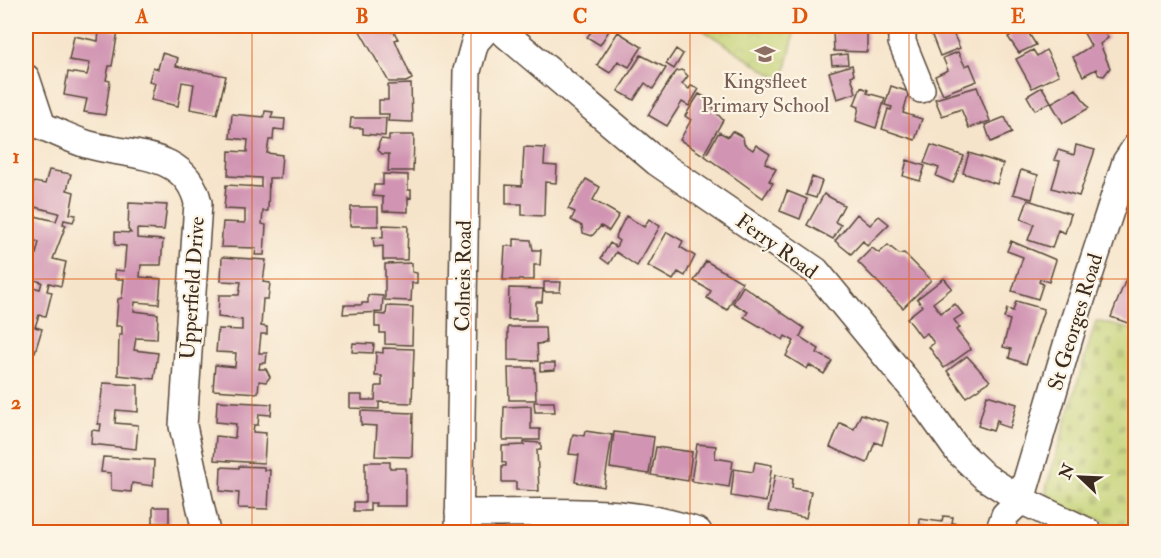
<svg xmlns="http://www.w3.org/2000/svg" width="1161" height="558" viewBox="0 0 1161 558" font-family="'IM FELL Double Pica',serif">
<defs>
<pattern id="cemetery-stones" width="16" height="16" patternUnits="userSpaceOnUse" patternTransform="scale(1.5)"><rect width="16" height="16" fill="#c2d173"/><path d="M2 7V4a2 2 0 0 1 4 0v3zM10 15v-3a2 2 0 0 1 4 0v3z" fill="#a8b463"/></pattern>
<pattern id="park-crowns" width="20" height="18" patternUnits="userSpaceOnUse" patternTransform="scale(1.5)"><rect width="20" height="18" fill="#c2d173"/><path d="M2 6a3 3 0 1 1 6 0M12 15a3 3 0 1 1 6 0" fill="none" stroke="#a8b463"/></pattern>
</defs>
<rect width="100%" height="100%" fill="#fcf5e5"/>
<filter id="ink" filterUnits="userSpaceOnUse"><feTurbulence type="fractalNoise" baseFrequency=".0167" numOctaves="2"/><feDisplacementMap in="SourceGraphic" scale="12" xChannelSelector="R" yChannelSelector="G"/><feConvolveMatrix kernelMatrix="1 2 1 2 8 2 1 2 1" color-interpolation-filters="sRGB"/></filter>
<filter id="wash" filterUnits="userSpaceOnUse"><feTurbulence type="fractalNoise" baseFrequency=".008" numOctaves="4" result="noise"/><feDisplacementMap in="SourceGraphic" scale="24" xChannelSelector="R" yChannelSelector="G"/><feGaussianBlur stdDeviation="1.35" result="paint"/><feColorMatrix in="noise" values="0 0 0 0 0 0 0 0 0 0 0 0 0 0 0 0 0 1.4 0 .05"/><feComposite in="paint" operator="in"/></filter>
<g filter="url(#wash)">
<rect width="100%" height="100%" fill="#f6e4ca"/>
<path fill="url(#cemetery-stones)" stroke="#7e7e48" stroke-width="1.5" d="M1096,321L1135,330V532L1052,503L1046,495L1047,485Z"/>
<path fill="url(#park-crowns)" stroke="#7e7e48" stroke-width="1.5" d="M697,26H796L783,82Z"/>
<g id="blocks">
<path fill="#d195b3" d="M74,26H111L110,30L118,31L112,66H109L106,80L110,81L105,115L84,112L87,99L64,95L68,72L87,75L90,63L69,60L74,36L98,41L99,31Z
M357,26H387L391,32H394L398,39L395,40L412,79L406,82H389Z
M581,26H612L600,45L587,37L591,32Z
M848,26H867V52L834,51L833,31H848Z
M935,26H958L960,30L953,33L960,48L940,56L929,28Z
M1006,26H1039L1028,32L1036,45L1019,53L1008,37L1012,35Z
M1080,26H1100L1108,38L1100,44L1110,68L1104,76L1099,75L1096,69L1083,76L1073,57L1091,46Z
M618,32L642,47L629,67L618,61L610,73L597,65Z
M676,49L683,54L674,69L666,64Z
M1033,50L1037,56L1046,50L1059,75L1032,88L1016,59Z
M958,52L965,66L970,64L977,81L943,94L935,76L948,70L943,58Z
M162,53L178,58L176,66L226,76L217,114L190,109L194,84L182,82L178,106L151,100L155,83L149,81L153,67L158,69Z
M847,54L848,64L832,65L831,56Z
M641,55L666,68L653,89L645,83L634,100L618,91Z
M852,65L854,75L851,76L856,93L837,99L829,72Z
M682,70L688,76L682,84L689,89L691,86L699,89L689,106L682,102L667,126L648,115L672,77L677,71Z
M411,84L412,122L388,121L389,114H379V100H388V85Z
M891,86L909,92L903,113L922,119L915,140L882,129L888,109L891,110L892,107L885,105Z
M861,87L868,90L867,93L885,98L876,128L856,121L859,107L854,105Z
M977,87L990,121L969,128L961,109L942,116L935,99Z
M1042,87L1051,102L1035,110L1027,96Z
M1076,89L1089,108L1063,123L1051,103Z
M699,94L711,100L708,104L716,109L714,110L723,120L703,155L680,140L691,120L685,116Z
M265,111L273,112L271,118L285,119L284,130L274,129L273,140H269L267,153L282,155L280,178H269L268,211H263L262,224L266,225L264,255H255L256,248L221,247L223,222L245,223V210L224,209L226,185L261,187V178L228,176L229,151L247,152L248,140L230,138L232,114L264,117Z
M1005,117L1012,133L991,142L985,125Z
M351,118H386L385,136L363,134V128H350Z
M732,131L743,137L744,144L753,150L756,145L770,154L765,163L776,169L769,181L773,183L763,198L705,156L719,132L728,137Z
M389,135H414L413,171H388L389,154H382L378,150L379,143L381,139L389,140Z
M931,145L964,156L953,183L936,176L939,168L924,163Z
M1076,145L1095,150L1079,196L1052,188L1060,161L1054,160L1058,150L1074,155Z
M524,147L545,148L544,165L557,166L556,183L545,182L544,216L522,215V204H506V185L522,186Z
M969,153L1003,164L997,184L963,173Z
M907,160L925,166L920,181L903,176Z
M49,170L71,174L67,190L74,192L70,214L76,215L73,222L64,220L63,224L66,225L53,259L66,262L61,286L49,283L47,291L52,292L46,316L39,315L35,327L42,329L35,352L31,350L30,356L26,355V285L40,289L42,282L26,278V252L36,254L39,242L26,238V214L56,221L59,213L27,205L34,182L45,184Z
M1021,170L1038,175L1032,199L1013,194Z
M383,174L408,175V190H411V198L408,197V212L383,211V197L373,196L374,185H383Z
M812,177L822,181L816,198L806,195Z
M586,179L600,187L593,200L619,215L609,231L601,226L592,236L583,233L582,226L571,220L575,212L568,209Z
M787,191L807,199L800,219L780,211Z
M824,194L844,205L835,222L841,225L833,239L807,225Z
M1028,200L1071,214L1065,233L1058,230L1052,248L1028,240L1034,224L1021,219Z
M129,203L167,205L164,230L137,229V238L163,240L161,265H141L140,277L161,279L159,304L135,302L134,311L158,314L157,339L136,338L134,350L158,353L154,379L118,375L119,335H122V326H116L118,299L122,298L124,279H115V270L124,271L126,246L115,245V232L131,233L128,229Z
M351,207H378V226H350Z
M857,214L870,225L879,216L889,224L867,246L863,241L851,254L835,241Z
M626,216L644,227L649,219L660,226L637,266L616,252L609,264L601,258L610,243L616,247L619,241L615,238Z
M383,225L408,226L407,260H383V246L374,247L373,237L383,238Z
M667,232L683,241L680,247L695,256L685,276L678,272L673,280L648,266Z
M514,239L531,240L533,250H541L540,265H534V280H503L505,246H514Z
M1011,241L1056,260L1049,282L1040,279L1039,282L1043,284L1038,299L1012,291L1023,257L1007,251Z
M888,245L899,254L904,253L931,280L903,308L858,262L872,248L879,253Z
M222,257L266,260L263,282L270,283L268,299H263L261,326L267,327V334H261L259,353H267L266,363H260L259,369H266L270,377L266,382L259,381L258,393L213,390L215,365L235,367L236,353L216,352L218,329L242,330V320L218,317L219,295H239L241,282L221,281Z
M706,261L742,282L727,310L707,298L711,291L694,281Z
M412,263V272L417,273V283H412L411,301L385,300V264Z
M1135,268H1136V326L1111,317L1126,279L1131,280Z
M944,278L952,288L933,303L941,313L955,304L963,314L954,320L960,328L956,330L971,349L944,368L929,347L934,343L927,333L921,337L907,318L922,306L917,299Z
M544,282H561L560,292H544Z
M743,286L804,328L800,337L819,349L817,353L832,361L824,374L809,365L807,369L786,356L794,341L785,336L783,340L744,317L748,312L733,303Z
M509,288L543,289L542,302H536V320H508Z
M368,295L383,296L382,312L343,314L344,305H362V303H368Z
M1016,301L1044,309L1026,364L1009,358L1011,349L1003,347L1010,320L1004,318L1007,309L1013,311Z
M387,306L413,307L412,345L385,344V333H380V327H375V314L386,315Z
M508,327H545L546,343L537,344L538,361L508,360Z
M353,343L374,344L373,353L352,352Z
M383,348L414,349L412,403L379,402V409L350,408V395H362V400H375L376,386H382V376H375L376,352L383,353Z
M967,356L990,381L966,397L947,371Z
M540,363H555V370L540,371Z
M508,368H535L536,400H509Z
M103,383L138,385V412L116,410L115,423L138,425L136,449L91,444L92,430L100,431L101,424H98Z
M987,395L1017,404L1010,428L998,424L999,421L997,420L993,431L978,426Z
M217,401L272,404L271,415L259,414L258,425H254L253,432L266,433L264,463L214,460L216,436L235,438L236,424L216,422Z
M534,402H554L555,412H535Z
M531,406V429H540V440H503L504,407Z
M361,411L413,413L412,457L375,456L377,426L361,425Z
M861,414L888,423L882,445L875,442L867,463L830,447L840,423L854,429Z
M585,431L612,435L604,487L575,482L579,455L569,454L573,434L584,436Z
M614,432L654,437L649,474L610,468Z
M524,442L541,443V450H537L539,491L516,490V482H502V466H506V463L502,462V446L524,445Z
M697,444L716,446L715,458L733,461L729,487L691,481Z
M656,447L692,452L688,481L651,475Z
M103,457L154,460L153,486L132,483L131,492L111,490V473L101,472Z
M365,462H390V468H406V506H375L376,503H370V511H354V502H365Z
M755,462L772,465L766,502L731,496L734,469L753,472Z
M239,466L264,467V470H270L268,509L238,508L239,493L220,491L221,467L239,468Z
M775,475L793,478L792,488L811,491L806,518L768,511Z
M153,507H169V523H153Z
M943,516L953,517L952,523L973,525L972,532H919L920,519L942,522Z
M363,529L406,530L405,532H363Z"/>
</g>
</g>
<g filter="url(#ink)">
<use href="#blocks" fill-opacity="0" stroke="#574638" stroke-width="1.5"/>
<g fill="none" stroke-linecap="round" stroke-linejoin="round">
<g stroke="#574638" stroke-width="30">
<path id="minor" d="M496,26L657,162L816,271L915,391L958,451L985,477L1021,500L1088,532
M902,26V42L921,89
M26,78L42,126C57,132 71,139 86,144C128,157 186,149 198,203L183,426L206,532
M459,513C538,514 624,505 698,532
M459,532L467,71L475,42L489,26
M999,532L1005,515L1021,500L1075,318L1126,162L1136,147"/>
</g>
<use href="#minor" stroke="#fff" stroke-width="27"/>
</g>
</g>
<path fill="none" stroke="#df570d" stroke-width="1.5" stroke-opacity="0.55" d="M252,26V532M471,26V532M690,26V532M909,26V532M26,279H1136"/>
<defs>
<g id="school-bare" transform="scale(1.62)"><path d="M0-5L7-2L0 1L-7-2ZM-4 1L0 2.5L4 1V4Q0 6-4 4Z" fill="#8d6e63" stroke="#fcf5e5" stroke-width="2.5" paint-order="stroke"/></g>
</defs>
<g fill-rule="evenodd">
<use href="#school-bare" x="765" y="54"/>
</g>
<g text-anchor="middle" stroke-width="4.5" stroke-linejoin="round" paint-order="stroke">
<g font-size="21" fill="#785e54" stroke="#fcf5e5">
<text x="765" y="88">Kingsfleet<tspan x="765" dy="24">Primary School</tspan></text>
</g>
<g font-size="21" fill="#3b2a1e" stroke="#fcf5e5">
<text transform="translate(777 246) rotate(36)" y="7">Ferry Road</text>
<text transform="translate(463 276) rotate(-89)" y="7">Colneis Road</text>
<text transform="translate(192 288) rotate(-86)" y="7">Upperfield Drive</text>
<text transform="translate(1075 322) rotate(-73)" y="7">St Georges Road</text>
</g>
</g>
<rect width="1161" height="558" fill="none" stroke="#fcf5e5" stroke-width="66"/>
<g transform="translate(1080 477) rotate(293)" stroke="#fcf5e5" stroke-width="4.5" paint-order="stroke">
<path d="M0-4.5L10 22L0 15L-10 22Z" fill="#3b2a1e"/>
<text y="-9" font-size="16" font-weight="bold" text-anchor="middle" fill="#3b2a1e">N</text>
</g>
<rect x="33" y="33" width="1095" height="492" fill="none" stroke="#df570d" stroke-width="2"/>
<g font-size="20" text-anchor="middle" font-weight="bold" fill="#df570d">
<text x="142" y="23">A</text>
<text x="362" y="23">B</text>
<text x="580" y="23">C</text>
<text x="800" y="23">D</text>
<text x="1018" y="23">E</text>
<text x="16" y="163">1</text>
<text x="16" y="409">2</text>
</g>
</svg>
